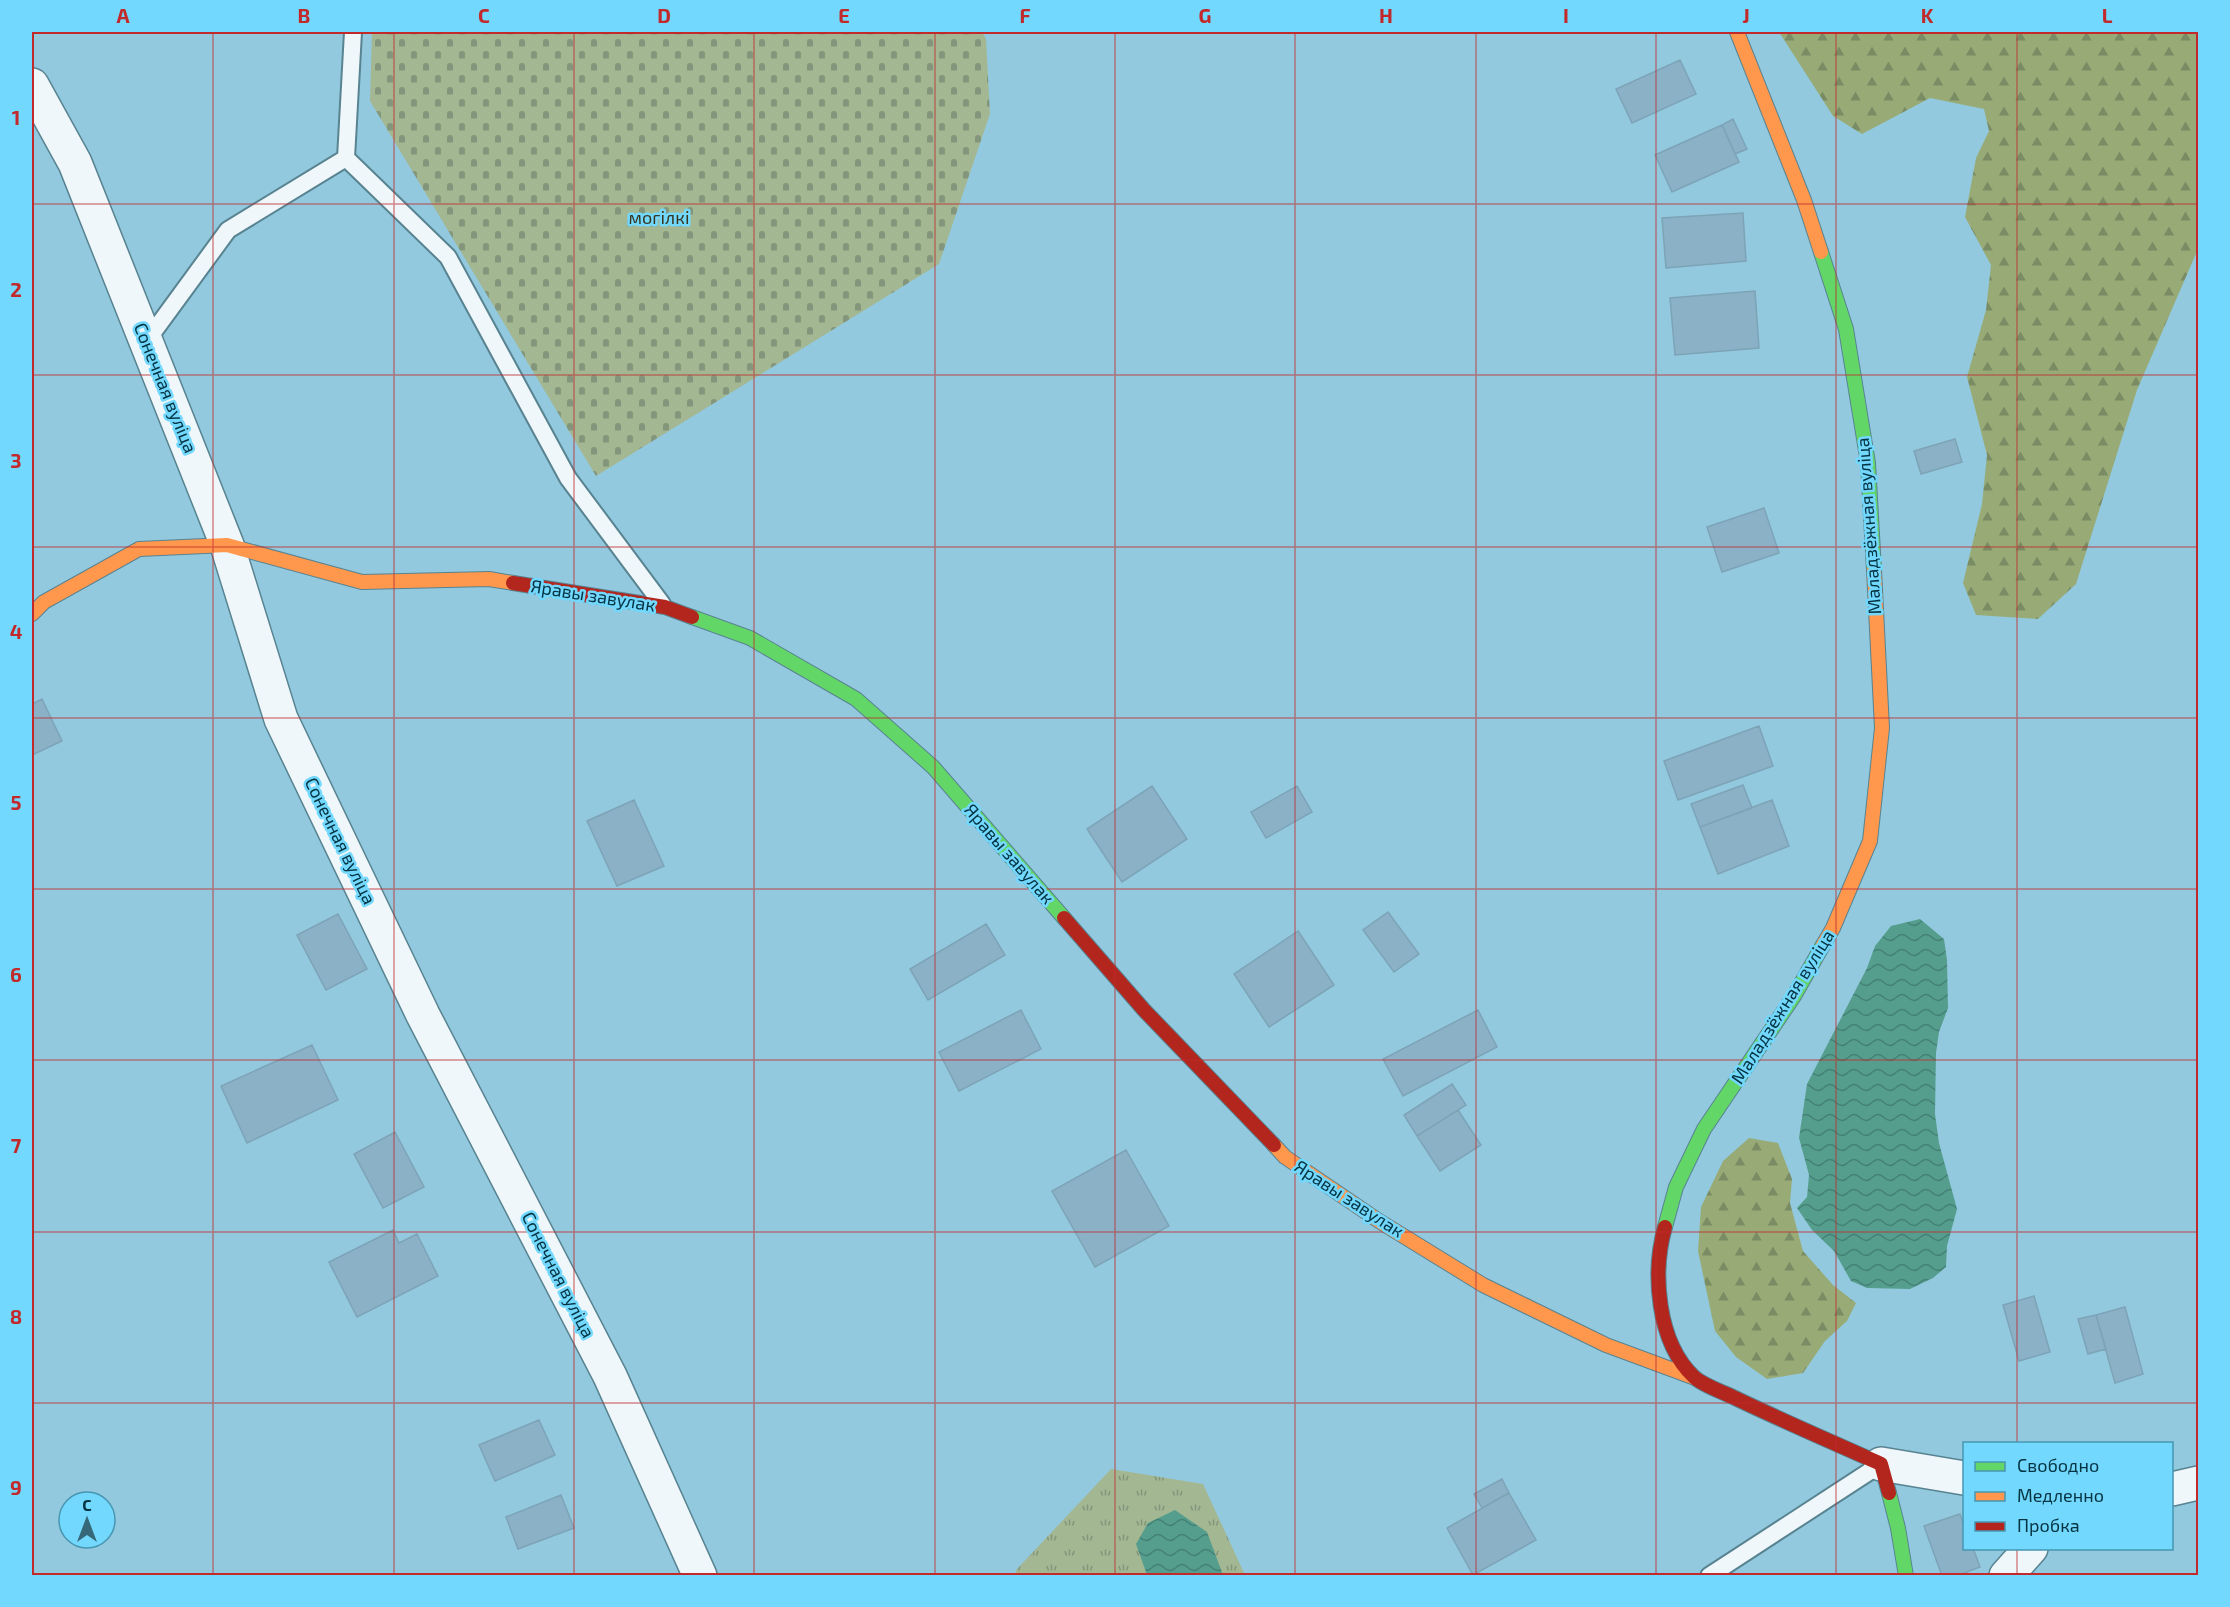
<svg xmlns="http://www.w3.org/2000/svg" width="2230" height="1607" viewBox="0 0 2230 1607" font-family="'Exo 2',sans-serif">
<defs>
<pattern id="grass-tufts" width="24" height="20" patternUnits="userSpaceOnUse" patternTransform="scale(1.5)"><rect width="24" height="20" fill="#a3b793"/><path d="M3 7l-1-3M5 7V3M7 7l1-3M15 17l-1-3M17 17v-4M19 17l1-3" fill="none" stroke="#83957a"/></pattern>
<pattern id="forest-firs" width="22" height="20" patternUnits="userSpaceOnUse" patternTransform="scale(1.5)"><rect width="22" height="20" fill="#98ab77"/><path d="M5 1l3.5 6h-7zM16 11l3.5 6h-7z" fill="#7a8c63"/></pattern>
<pattern id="cemetery-stones" width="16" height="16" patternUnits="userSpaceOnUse" patternTransform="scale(1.5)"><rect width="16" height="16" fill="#a3b793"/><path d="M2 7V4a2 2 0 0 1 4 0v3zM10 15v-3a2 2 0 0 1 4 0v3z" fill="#83957a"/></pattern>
<pattern id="water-waves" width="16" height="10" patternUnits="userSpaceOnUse" patternTransform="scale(1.5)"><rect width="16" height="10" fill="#559e8d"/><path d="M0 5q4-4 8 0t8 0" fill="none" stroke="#448175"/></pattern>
</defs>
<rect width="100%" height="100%" fill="#92c9de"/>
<path fill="url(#grass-tufts)" d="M1111,1469L1203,1484L1245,1575L1014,1576L1017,1569Z"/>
<path fill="url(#forest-firs)" d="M1779,32H2198V249L2137,390L2076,584L2038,619L1976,615L1963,583L1982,504L1987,455L1967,377L1986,310L1991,265L1965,217L1976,158L1989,131L1984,109L1930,98L1862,134L1833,116Z
M1749,1138L1778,1143L1792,1179L1790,1203L1803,1251L1833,1285L1856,1303L1847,1321L1825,1341L1803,1373L1767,1379L1736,1357L1715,1331L1698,1251L1701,1207L1723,1161Z"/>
<path fill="url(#cemetery-stones)" d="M372,32H982L986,39L990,114L939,264L596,476L370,101Z"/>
<path fill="url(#water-waves)" d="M1920,919L1944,939L1947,960L1948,1008L1939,1032L1936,1053L1935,1114L1939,1143L1957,1209L1947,1246L1946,1267L1933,1278L1910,1289L1867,1288L1851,1281L1834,1251L1812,1230L1797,1208L1807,1197L1809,1175L1799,1138L1807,1084L1867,968L1875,946L1891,926Z
M1175,1510L1207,1532L1223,1575H1147L1136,1544L1148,1523Z"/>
<path fill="#8ab1c5" stroke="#7da3b7" stroke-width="1.5" d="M1680,60L1696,94L1632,123L1616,89Z
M1733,119L1747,149L1735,154L1722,125Z
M1722,125L1739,162L1672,192L1655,155Z
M1743,213L1746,261L1666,268L1662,218Z
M1755,291L1759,348L1675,355L1670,298Z
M1955,439L1962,462L1921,474L1914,451Z
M1764,508L1779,553L1722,572L1707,527Z
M42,699L62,741L32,755V704Z
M1759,726L1773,766L1678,800L1664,761Z
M1743,785L1752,808L1700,827L1691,804Z
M1152,786L1187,839L1122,882L1087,829Z
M1297,786L1312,812L1266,838L1251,812Z
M634,800L664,866L617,886L587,821Z
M1772,800L1789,846L1718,874L1700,827Z
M1388,912L1419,954L1394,972L1363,930Z
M338,914L367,969L326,990L297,935Z
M986,924L1005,955L928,1000L910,969Z
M1298,931L1334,985L1269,1027L1234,974Z
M1021,1010L1041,1049L959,1091L939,1052Z
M1478,1010L1497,1047L1403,1096L1383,1059Z
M312,1045L338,1100L247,1143L221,1086Z
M1452,1084L1466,1105L1417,1136L1404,1115Z
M1458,1110L1481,1145L1440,1171L1417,1136Z
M395,1132L424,1187L383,1208L354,1154Z
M1126,1150L1169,1226L1095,1267L1052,1191Z
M393,1230L399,1243L417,1234L438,1276L357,1317L329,1262Z
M2034,1296L2050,1352L2019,1361L2003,1305Z
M2125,1307L2143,1374L2115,1383L2096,1315Z
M2096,1315L2106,1349L2088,1354L2078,1319Z
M539,1420L555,1455L495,1481L479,1445Z
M1502,1479L1509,1493L1482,1508L1474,1494Z
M1509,1493L1536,1540L1473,1575L1447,1528Z
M561,1495L574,1528L518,1549L506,1517Z
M1960,1514L1964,1525V1548H1973L1980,1567L1956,1576H1942L1924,1526Z"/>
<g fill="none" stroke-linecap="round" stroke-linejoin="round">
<g stroke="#588391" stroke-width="20">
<path id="lane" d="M353,32L346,158L448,257L568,478L662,604
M146,342L228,230L346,158
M1709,1576L1881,1464"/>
</g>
<g stroke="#588391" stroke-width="36">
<path id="street" d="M32,85L75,163L227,545L281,719L423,1015L610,1376L700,1576
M1881,1464L1964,1478
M2172,1489L2198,1483
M2006,1576L2031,1548"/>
</g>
<g stroke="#588391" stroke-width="16">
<path id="fast" d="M1821,252L1846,329L1868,463L1874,570
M692,617L750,638L856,699L933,767L1064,918
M1665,1227L1676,1187L1704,1129L1794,996L1823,945
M1889,1493L1898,1528L1906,1576"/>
</g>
<g stroke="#588391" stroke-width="16">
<path id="slow" d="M1737,32L1804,200L1821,252
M32,614L44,602L139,549L227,545L362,582L489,579L513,583
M1823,945L1833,928L1870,841L1882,728L1874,570
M1274,1145L1285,1157L1379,1221L1483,1285L1606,1345L1695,1378"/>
</g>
<g stroke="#588391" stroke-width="16">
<path id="jam" d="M513,583L665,607L692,617
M1064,918L1144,1010L1274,1145
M1665,1227C1652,1273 1657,1342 1694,1377C1704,1386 1723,1392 1735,1398C1783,1421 1832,1442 1881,1464L1889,1493"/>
</g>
<use href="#lane" stroke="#eff7fa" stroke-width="16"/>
<use href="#street" stroke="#eff7fa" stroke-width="33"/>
<use href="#fast" stroke="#63d668" stroke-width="14"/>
<use href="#slow" stroke="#ff974d" stroke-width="14"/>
<use href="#jam" stroke="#b3261e" stroke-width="14"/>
</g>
<path fill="none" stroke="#c1292b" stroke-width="1.5" stroke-opacity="0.55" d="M213,32V1576M394,32V1576M574,32V1576M754,32V1576M935,32V1576M1115,32V1576M1295,32V1576M1476,32V1576M1656,32V1576M1836,32V1576M2017,32V1444M32,204H2198M32,375H2198M32,547H2198M32,718H2198M32,889H2198M32,1060H2198M32,1232H2198M32,1403H2198M2017,1548V1576"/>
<g text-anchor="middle" stroke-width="5" stroke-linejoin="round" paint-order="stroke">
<g font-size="18" fill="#37351e" stroke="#73d8fd">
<text x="659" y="224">могілкі</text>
</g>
<g font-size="18" fill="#043342" stroke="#73d8fd">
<text transform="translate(165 388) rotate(68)" y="6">Сонечная вуліца</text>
<text transform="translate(1869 526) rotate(-94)" y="6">Маладзёжная вуліца</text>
<text transform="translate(593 596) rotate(9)" y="6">Яравы завулак</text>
<text transform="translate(340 841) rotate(64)" y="6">Сонечная вуліца</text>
<text transform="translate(1009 854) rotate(49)" y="6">Яравы завулак</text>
<text transform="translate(1783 1007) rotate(-58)" y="6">Маладзёжная вуліца</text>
<text transform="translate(1349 1199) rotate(33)" y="6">Яравы завулак</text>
<text transform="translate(558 1275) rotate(63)" y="6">Сонечная вуліца</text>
</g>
</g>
<rect width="2230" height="1607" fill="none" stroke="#73d8fd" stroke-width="66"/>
<rect x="1963" y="1442" width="210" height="108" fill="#73d8fd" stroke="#4796b2" stroke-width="1.5"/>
<rect x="1975" y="1462" width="30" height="9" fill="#63d668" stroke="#4796b2" stroke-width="1.5"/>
<text x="2017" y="1472" font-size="18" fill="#043342">Свободно</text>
<rect x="1975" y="1492" width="30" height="9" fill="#ff974d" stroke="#4796b2" stroke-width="1.5"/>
<text x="2017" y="1502" font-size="18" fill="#043342">Медленно</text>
<rect x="1975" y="1522" width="30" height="9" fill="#b3261e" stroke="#4796b2" stroke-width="1.5"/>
<text x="2017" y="1532" font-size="18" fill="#043342">Пробка</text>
<g transform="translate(87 1520)"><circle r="28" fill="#73d8fd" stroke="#4796b2" stroke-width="1.5"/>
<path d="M0-4.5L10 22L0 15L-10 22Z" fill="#366879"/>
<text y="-9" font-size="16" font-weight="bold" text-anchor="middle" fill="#043342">С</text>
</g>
<rect x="33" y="33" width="2164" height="1541" fill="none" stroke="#c1292b" stroke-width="2"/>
<g font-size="20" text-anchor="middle" font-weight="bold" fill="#c1292b">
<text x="123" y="23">A</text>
<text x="304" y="23">B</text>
<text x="484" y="23">C</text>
<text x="664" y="23">D</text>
<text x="844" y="23">E</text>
<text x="1025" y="23">F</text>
<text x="1205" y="23">G</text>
<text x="1386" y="23">H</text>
<text x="1566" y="23">I</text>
<text x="1746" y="23">J</text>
<text x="1927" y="23">K</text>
<text x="2107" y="23">L</text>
<text x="16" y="125">1</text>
<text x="16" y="297">2</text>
<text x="16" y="468">3</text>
<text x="16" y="639">4</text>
<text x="16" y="810">5</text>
<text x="16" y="982">6</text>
<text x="16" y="1153">7</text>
<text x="16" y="1324">8</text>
<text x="16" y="1495">9</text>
</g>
</svg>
